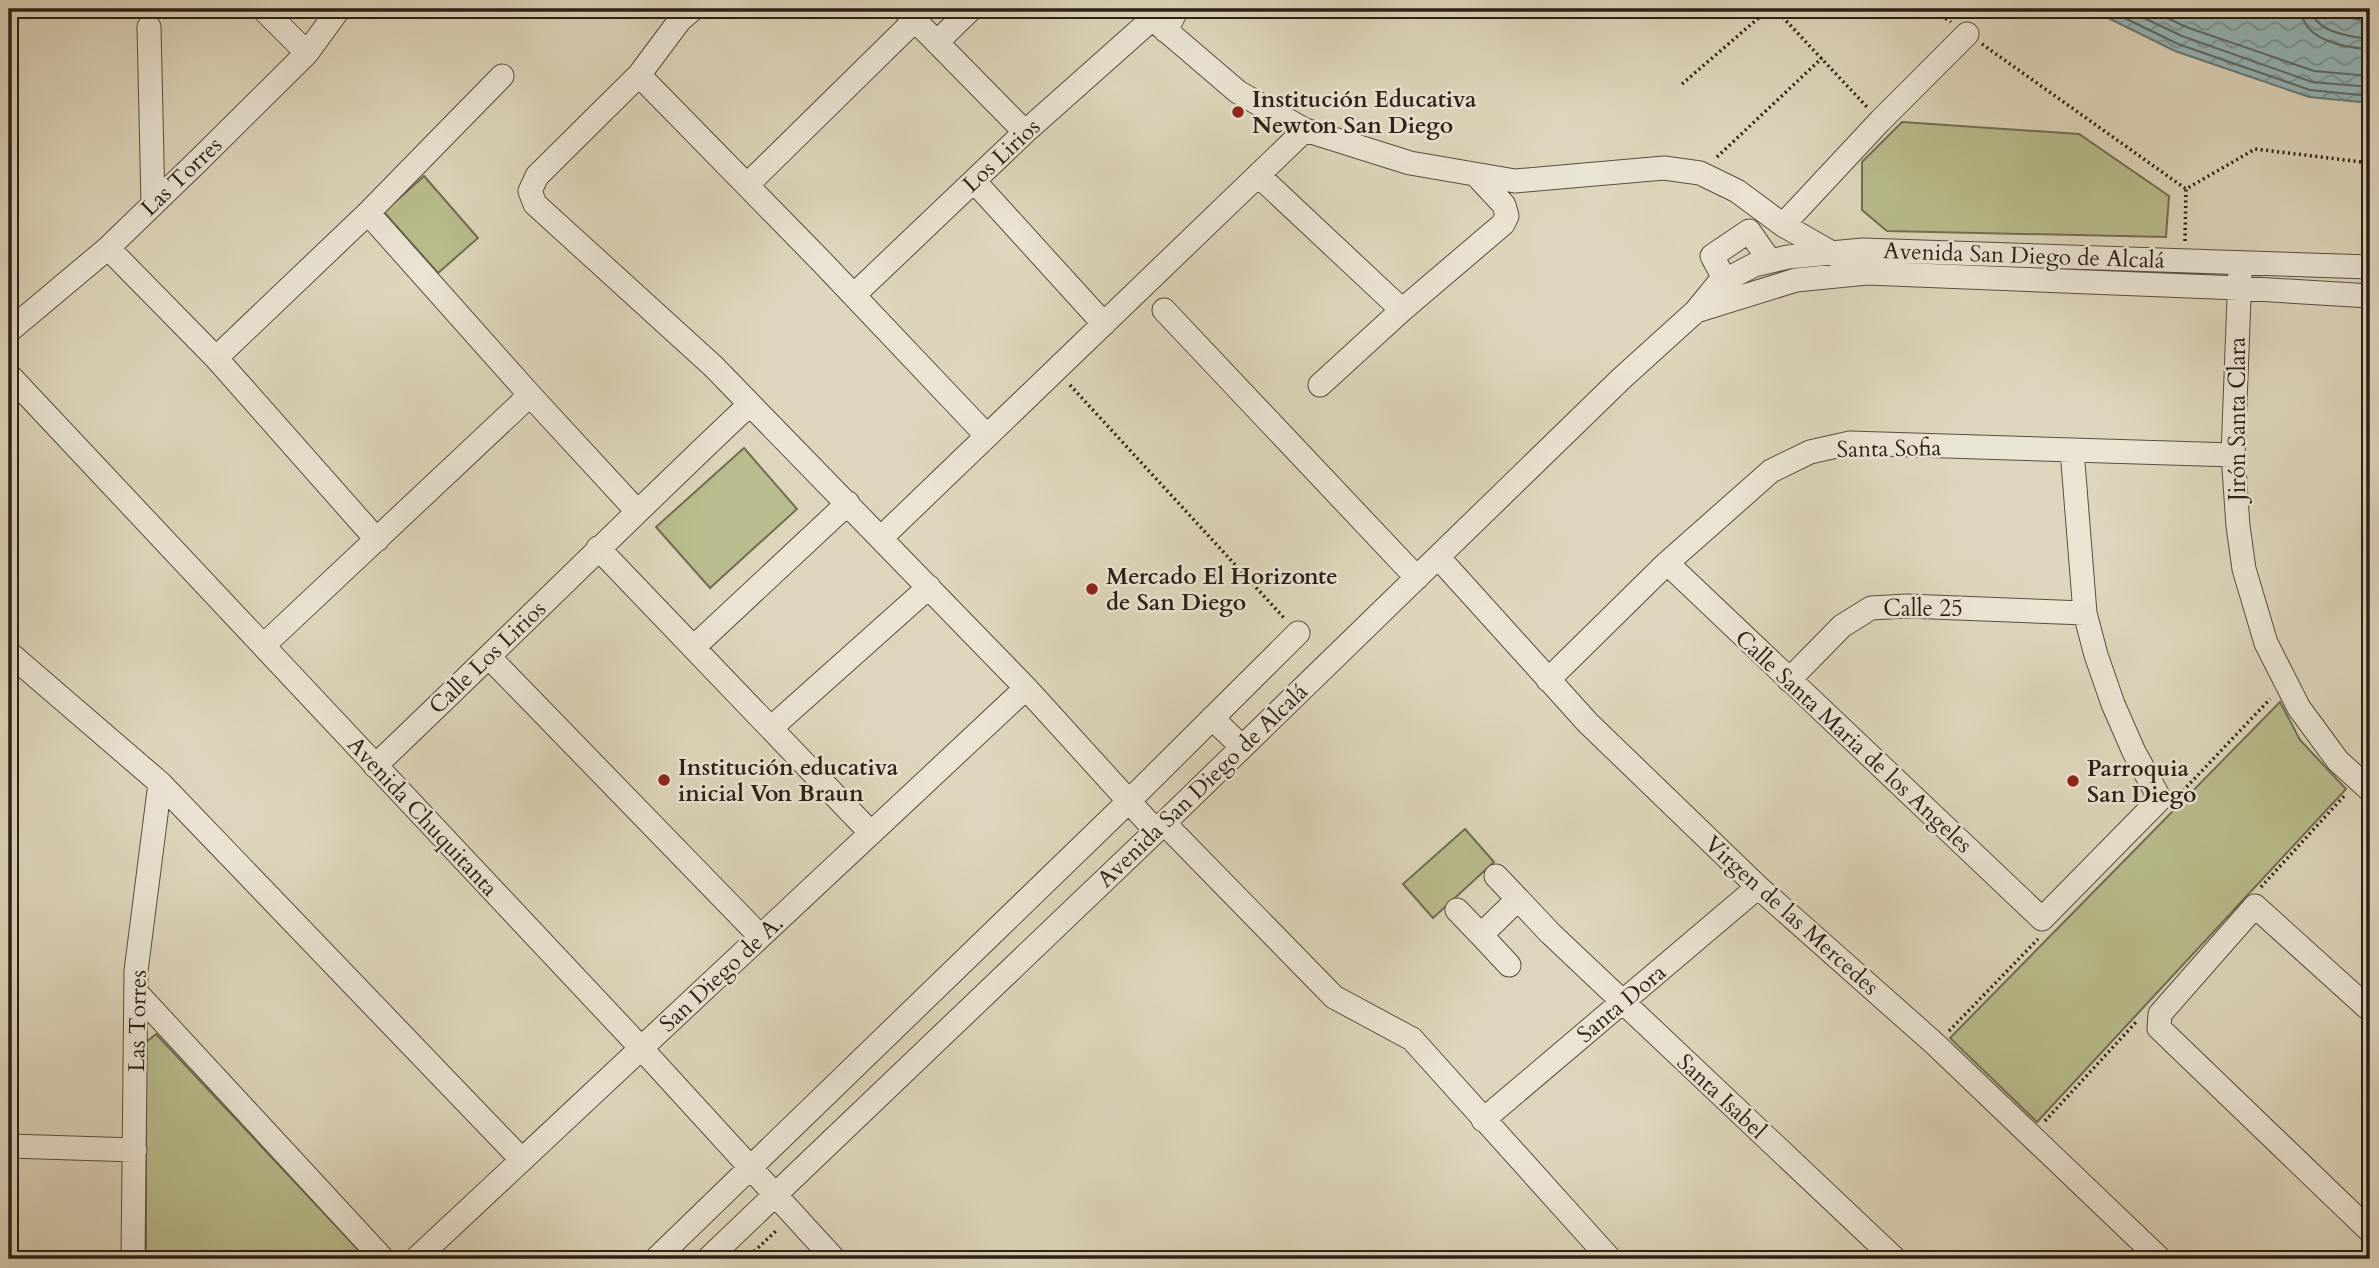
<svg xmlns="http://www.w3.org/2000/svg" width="2379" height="1268" viewBox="0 0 2379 1268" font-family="Cardo,serif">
<defs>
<pattern id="water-waves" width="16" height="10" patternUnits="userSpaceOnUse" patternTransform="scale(1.75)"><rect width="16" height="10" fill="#95b7b8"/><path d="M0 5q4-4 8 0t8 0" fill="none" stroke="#7a9495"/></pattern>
</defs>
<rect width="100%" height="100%" fill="#ded6bc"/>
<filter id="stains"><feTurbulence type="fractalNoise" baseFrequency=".00286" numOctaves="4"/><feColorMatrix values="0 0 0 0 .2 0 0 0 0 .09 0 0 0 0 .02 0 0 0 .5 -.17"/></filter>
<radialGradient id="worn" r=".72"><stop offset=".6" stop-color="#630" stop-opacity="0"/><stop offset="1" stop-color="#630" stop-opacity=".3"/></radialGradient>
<path fill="#b9bc8c" stroke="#726e52" stroke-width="2" d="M1902,122L2079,134L2169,196L2166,237L1887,231L1862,210V162Z
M424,176L478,238L438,273L384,212Z
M744,448L797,509L710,588L656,527Z
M2280,702L2300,740L2346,789L2037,1122L1950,1038Z
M1465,829L1494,862L1433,918L1403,884Z
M156,1034L367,1259H146V1042Z"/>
<path fill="url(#water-waves)" stroke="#6b7a78" stroke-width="2" d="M2090,9H2318L2370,23V103L2309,97L2175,51Z"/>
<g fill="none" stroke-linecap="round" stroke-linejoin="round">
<path stroke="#606b68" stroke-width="2" d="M2106,9L2178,44L2310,90L2370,96
M2125,9L2182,36L2312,82L2370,87
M2149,9L2186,27L2314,71L2370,76
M2301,9C2302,40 2345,48 2370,49
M2312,9C2313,32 2351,37 2370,39"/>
<g stroke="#584d40" stroke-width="25">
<path id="minor" d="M263,9L307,53
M693,9L680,20L639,75L537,176L530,191L535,204L713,366L1026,688L1156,831
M904,9L1025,132
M1141,9L1238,92L1305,130L1410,163L1515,181L1664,168L1700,173L1737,191L1783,225L1867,273
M149,27L153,204
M1166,31L1177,9
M937,42L971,9
M639,75L823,263L987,436
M1258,175L1402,310
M974,181L1104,324
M747,185L915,20
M368,213L530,395L637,511
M1783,225L1880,121L1967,34
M108,248L216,358L377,540
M2240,272L2233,455L2238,526L2244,569L2266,643L2299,708L2338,761L2370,790
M1725,280L1712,256L1749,231L1770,261
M854,295L1025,132L1152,19
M1164,310L1417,578
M1696,311L1796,280L1867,273L2239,288L2370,296
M9,331L108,248L199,160L307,53L339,9
M216,358L368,213L502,76
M9,375L641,1048L834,1259
M1320,385L1402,310L1503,224L1507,216L1504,205L1476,175
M881,538L1305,130
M598,548L871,833
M1438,557L1588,723L1758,887L1935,1044L2160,1259
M1667,563L2042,919L2160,799L2134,752L2113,704L2096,655L2085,613L2072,450
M264,645L530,395
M694,647L848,503
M9,653L160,783L522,1160
M489,657L760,936
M1548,680L1667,563L1771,471L1810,452L1850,443L2233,455
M1789,680L1842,626L1871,608L1907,606L2085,613
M1212,718L1242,747
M771,728L929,587
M375,766C501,646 624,523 750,404
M1164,823L1334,997L1412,1039L1610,1259
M1496,876L1518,899
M1457,910L1481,935
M1509,965L1481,935L1518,899L1550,933L1895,1259
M137,993L383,1259
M2370,1010L2255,906L2160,1014L2159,1028L2370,1231
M1483,1120L1758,887
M9,1146L135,1150
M133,1259L136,971L160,783
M416,1259L1026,688
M656,1259L1129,801L1298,633
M708,1259L1156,831L1622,378L1696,311L1718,284L1754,265L1788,257L1863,250L2370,267"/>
</g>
<path stroke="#2b1f17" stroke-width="3.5" stroke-dasharray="2 3.5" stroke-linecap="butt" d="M1775,9L1867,107
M1932,9L1951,22
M1982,44L2186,189
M1682,84L1769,9
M1717,157L1822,58
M2185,241L2186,189L2255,149L2370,163
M1070,385L1285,619
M2179,795L2270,699
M2261,887L2346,794
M1949,1031L2038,939
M2045,1121L2137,1021
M746,1259L778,1229"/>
<use href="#minor" stroke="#eae4d3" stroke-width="23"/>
</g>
<g fill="#8f2418" stroke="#eae4d3" stroke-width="2.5">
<circle cx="1238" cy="112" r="7"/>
<circle cx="1092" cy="589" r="7"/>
<circle cx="664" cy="780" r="7"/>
<circle cx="2073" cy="781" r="7"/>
</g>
<g text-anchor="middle" stroke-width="5" stroke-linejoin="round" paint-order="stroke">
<g font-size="23" font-weight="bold" fill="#2b1f17" stroke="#eae4d3" text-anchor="start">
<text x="1252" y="107">Institución Educativa<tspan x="1252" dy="26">Newton San Diego</tspan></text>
<text x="1106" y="584">Mercado El Horizonte<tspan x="1106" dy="26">de San Diego</tspan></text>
<text x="678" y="775">Institución educativa<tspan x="678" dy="26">inicial Von Braun</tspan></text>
<text x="2087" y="776">Parroquia<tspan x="2087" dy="26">San Diego</tspan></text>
</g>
<g font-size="23" fill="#2b1f17" stroke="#eae4d3">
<text transform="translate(1001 155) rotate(-43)" y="8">Los Lirios</text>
<text transform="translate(181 176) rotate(-44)" y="8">Las Torres</text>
<text transform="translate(2024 255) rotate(2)" y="8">Avenida San Diego de Alcalá</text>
<text transform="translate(2237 419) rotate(-90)" y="8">Jirón Santa Clara</text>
<text transform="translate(1889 448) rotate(-1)" y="8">Santa Sofia</text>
<text x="1923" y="616">Calle 25</text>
<text transform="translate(487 657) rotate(-44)" y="8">Calle Los Lirios</text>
<text transform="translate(1854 741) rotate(43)" y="8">Calle Santa Maria de los Angeles</text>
<text transform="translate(1202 785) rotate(-44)" y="8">Avenida San Diego de Alcalá</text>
<text transform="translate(423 816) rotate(47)" y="8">Avenida Chuquitanta</text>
<text transform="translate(1792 915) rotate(42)" y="8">Virgen de las Mercedes</text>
<text transform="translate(721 973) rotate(-43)" y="8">San Diego de A.</text>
<text transform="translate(1621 1003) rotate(-40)" y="8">Santa Dora</text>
<text transform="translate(137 1021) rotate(-89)" y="8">Las Torres</text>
<text transform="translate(1722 1096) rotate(43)" y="8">Santa Isabel</text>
</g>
</g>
<rect width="2379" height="1268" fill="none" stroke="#ded6bc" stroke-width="35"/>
<rect x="10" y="10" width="2358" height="1247" fill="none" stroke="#2b1f17" stroke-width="3.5"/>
<rect x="18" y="18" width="2344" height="1233" fill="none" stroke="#2b1f17" stroke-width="2"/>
<rect width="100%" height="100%" filter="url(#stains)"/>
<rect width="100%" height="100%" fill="url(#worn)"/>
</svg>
